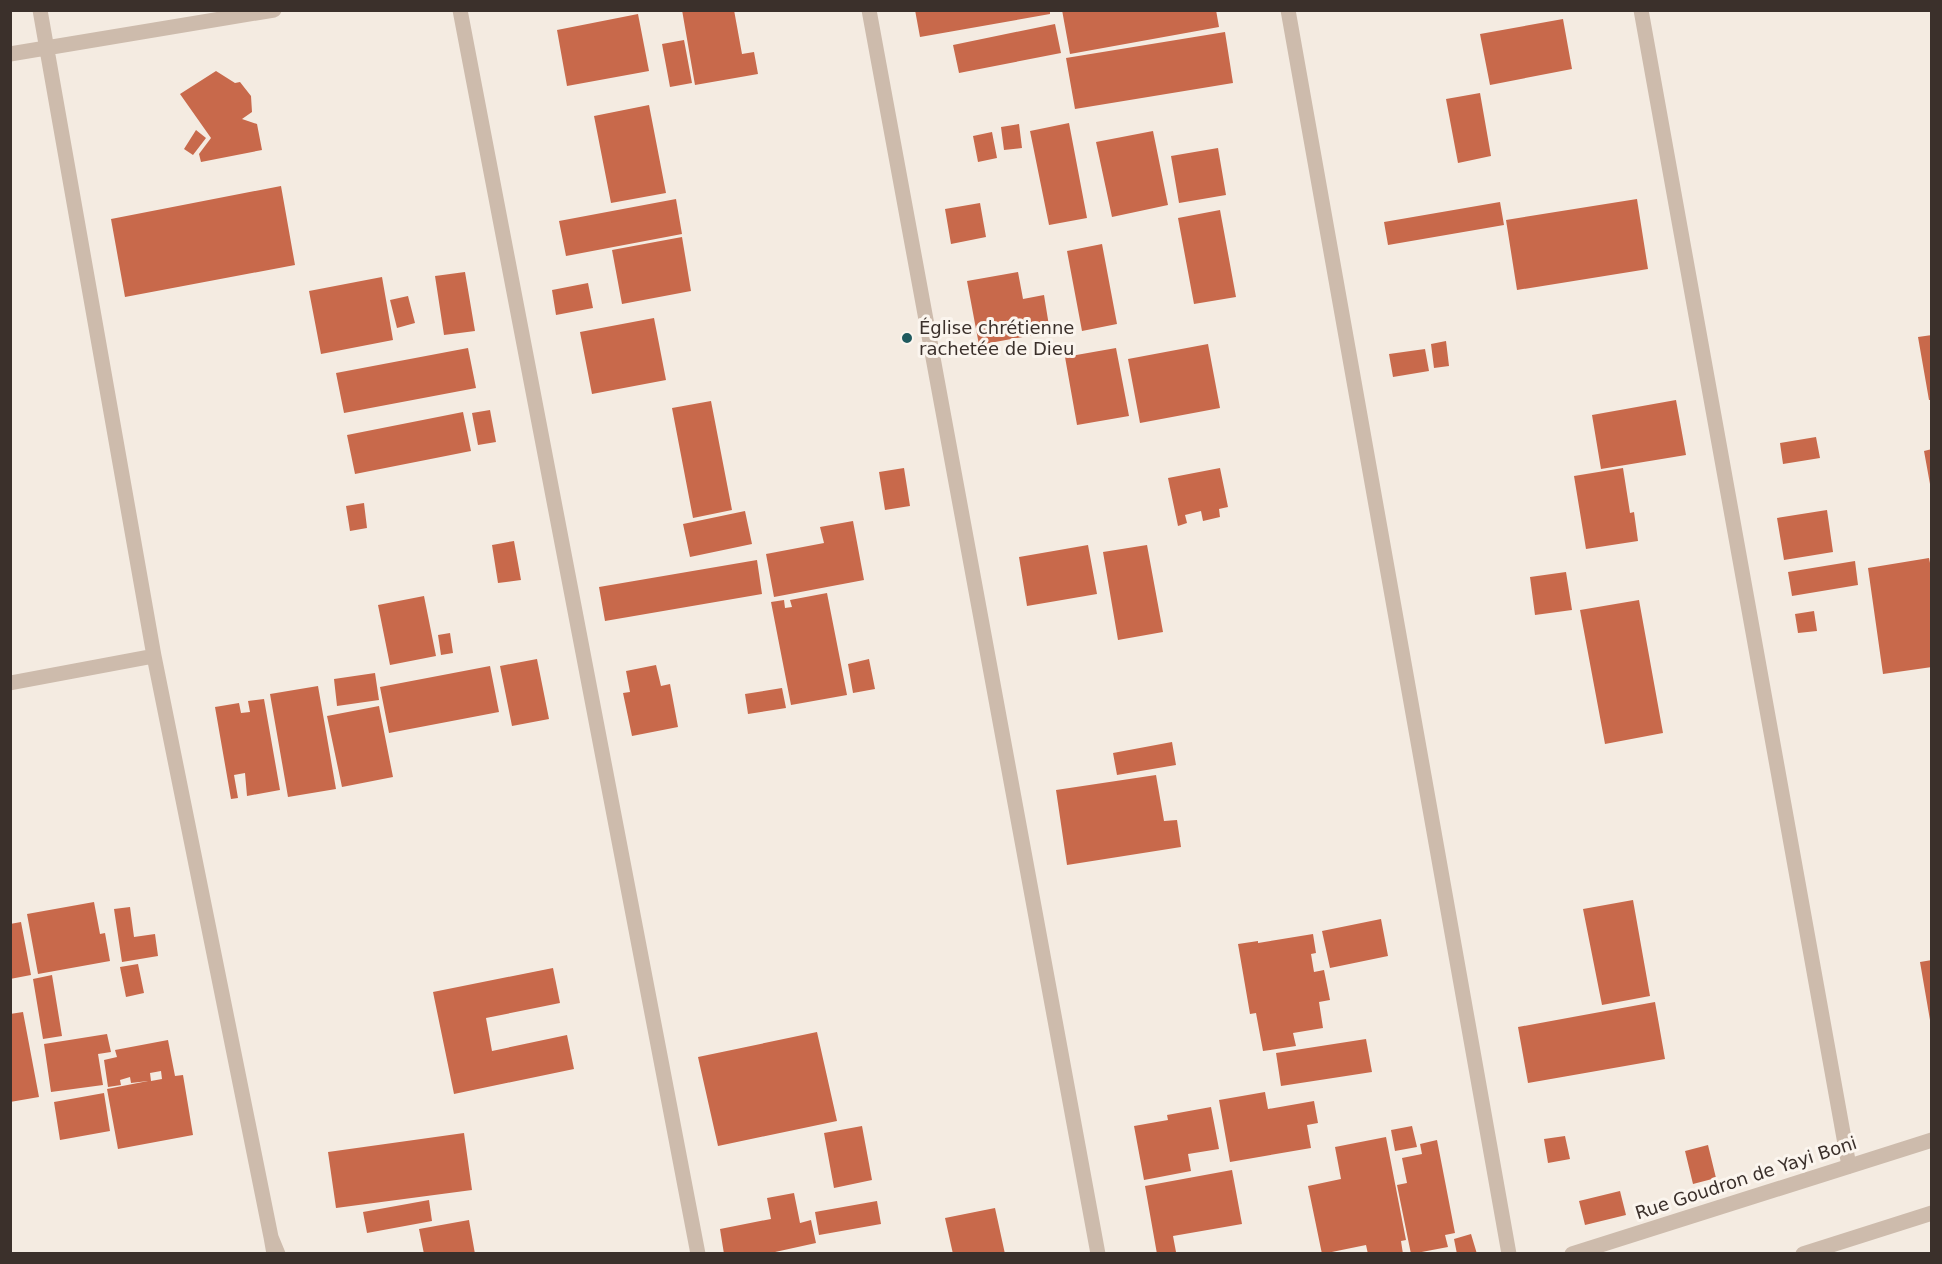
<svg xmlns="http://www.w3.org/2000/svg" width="1942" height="1264" viewBox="0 0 1942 1264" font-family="'DejaVu Sans',sans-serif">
<rect width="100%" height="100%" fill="#f4ebe1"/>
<path fill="#c8694b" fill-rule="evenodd" d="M682,10H734L742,54L754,52L758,74L695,85Z
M915,10H1050V14L920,37Z
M1062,10H1216L1219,27L1070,54Z
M638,14L649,71L567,86L557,30Z
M1563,19L1572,69L1490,85L1480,34Z
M1055,24L1061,53L959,73L953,45Z
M1225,32L1233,83L1075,109L1066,58Z
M684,40L692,83L670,87L662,44Z
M216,71L235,83L240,82L251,96L252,112L242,119L257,124L262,150L201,162L199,154L211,138L180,94Z
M1480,93L1491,156L1458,163L1446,99Z
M649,105L666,193L611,203L594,116Z
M1069,123L1087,218L1049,225L1030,131Z
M1019,124L1022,148L1004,150L1001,127Z
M196,130L206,138L193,155L184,149Z
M1153,131L1168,205L1112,217L1096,142Z
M992,132L997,158L978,162L973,136Z
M1218,148L1226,195L1179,203L1171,156Z
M281,186L295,265L125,297L111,219Z
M676,199L682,234L566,256L559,221Z
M1637,199L1648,269L1517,290L1506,220Z
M1500,202L1504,225L1388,245L1384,222Z
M980,203L986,237L951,244L945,209Z
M1220,210L1236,297L1194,304L1178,218Z
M682,237L691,291L622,304L612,250Z
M1102,244L1117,324L1082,331L1067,251Z
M465,272L475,331L444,335L435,276Z
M1018,272L1023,299L1044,295L1050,332L979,345L967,281Z
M382,277L393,340L321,354L309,291Z
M588,283L593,308L556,315L552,290Z
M408,296L415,323L397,328L390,300Z
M654,318L666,380L592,394L580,332Z
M1932,335V400H1929L1918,337Z
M1446,341L1449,366L1434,368L1431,344Z
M1208,344L1220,408L1140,423L1128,359Z
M468,348L476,388L344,413L336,373Z
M1116,348L1129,416L1077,425L1065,357Z
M1425,349L1429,371L1393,377L1389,354Z
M1676,400L1686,455L1601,469L1592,415Z
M711,401L732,510L693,518L672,408Z
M490,410L496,442L478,445L472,413Z
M463,412L471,451L355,474L347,435Z
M1816,437L1820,458L1783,464L1780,443Z
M1932,449V484H1930L1924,451Z
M904,468L910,506L885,510L879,472Z
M1220,468L1228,507L1219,509L1220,517L1203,521L1201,511L1185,515L1187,523L1178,526L1168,478Z
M1623,468L1630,513L1634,512L1638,541L1586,549L1574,476Z
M364,503L367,528L350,531L346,506Z
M1827,510L1833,552L1784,560L1777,518Z
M745,511L752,544L690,557L683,524Z
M853,521L864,580L774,597L766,554L824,543L820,527Z
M514,541L521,580L498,583L492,545Z
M1088,545L1097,594L1027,606L1019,557Z
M1147,545L1163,632L1118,640L1103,552Z
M1929,558L1932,573V667L1883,674L1868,568Z
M757,560L762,594L605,621L599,587Z
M1855,561L1858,585L1792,596L1788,572Z
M1566,572L1572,610L1535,615L1530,577Z
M827,593L847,695L791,705L771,602L784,600L785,608L792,607L790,600Z
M424,596L436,656L390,665L378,605Z
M1639,600L1663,733L1605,744L1580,610Z
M1814,611L1817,631L1798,633L1795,614Z
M450,633L453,653L441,655L438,635Z
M537,659L549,719L512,726L500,666Z
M869,659L875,689L853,693L848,664Z
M656,665L661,686L670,684L678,727L632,736L623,693L630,692L626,671Z
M490,666L499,712L389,733L380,687Z
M375,673L379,700L337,706L334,679Z
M318,686L336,789L288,797L270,694Z
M782,688L786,708L748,714L745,694Z
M264,699L280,790L247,796L245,773L234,775L238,798L231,799L215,707L239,703L241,713L250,712L248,701Z
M379,706L393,777L342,787L327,716Z
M1172,742L1176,765L1117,775L1113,753Z
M1156,775L1164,821L1177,820L1181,847L1067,865L1056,790Z
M1633,900L1650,996L1602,1005L1583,909Z
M94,902L100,934L105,933L110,961L38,974L27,914Z
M130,907L134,937L155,934L158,956L122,962L114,909Z
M1381,919L1388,956L1330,968L1322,931Z
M21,922L31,975L10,979V924Z
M1313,934L1316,953L1311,954L1314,972L1324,970L1330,1000L1319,1002L1323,1028L1293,1033L1296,1046L1263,1051L1256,1013L1250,1014L1238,944L1258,941V943Z
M1932,960V1020H1930L1920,962Z
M138,964L144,993L126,997L120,967Z
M553,968L560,1003L486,1018L492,1051L567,1035L574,1069L454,1094L433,992Z
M52,975L62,1036L43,1039L33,979Z
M1655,1002L1665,1059L1528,1083L1518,1027Z
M23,1012L39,1097L10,1102V1014Z
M817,1032L837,1121L718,1146L698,1057Z
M107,1034L111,1052L98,1054L103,1085L51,1092L44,1044Z
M1366,1039L1372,1072L1281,1086L1276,1053Z
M168,1040L175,1076L183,1075L193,1135L118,1149L107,1089L148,1081L131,1083L130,1077L120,1080L121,1085L108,1087L104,1060L117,1057L115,1050ZM161,1071L162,1079L151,1081L150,1073Z
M1265,1092L1268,1109L1314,1101L1318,1123L1307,1125L1311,1148L1230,1162L1219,1100Z
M104,1093L110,1131L60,1140L54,1102Z
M1211,1107L1219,1149L1188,1154L1191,1171L1144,1180L1134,1126L1168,1120L1167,1115Z
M862,1126L872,1180L834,1188L824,1133Z
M1412,1126L1417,1147L1395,1151L1391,1130Z
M464,1133L472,1190L336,1208L328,1152Z
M1565,1136L1570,1159L1548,1163L1544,1139Z
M1386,1137L1406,1240L1401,1241L1403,1254H1368L1366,1245L1322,1254L1308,1186L1341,1179L1335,1147Z
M1437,1140L1455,1233L1445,1235L1448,1247L1411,1254L1397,1185L1407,1183L1402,1158L1422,1154L1420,1144Z
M1708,1145L1716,1178L1693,1184L1685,1151Z
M1232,1170L1242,1224L1173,1236L1176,1252L1157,1254L1145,1186Z
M1620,1191L1626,1215L1585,1225L1579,1201Z
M794,1193L800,1223L811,1220L816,1243L766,1254H724L720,1229L771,1219L767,1198Z
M429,1200L432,1221L367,1233L363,1212Z
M877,1201L881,1224L819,1235L815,1212Z
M995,1208L1005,1254H953L945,1218Z
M469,1220L475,1254H424L419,1229Z
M1471,1234L1477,1254H1457L1454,1239Z"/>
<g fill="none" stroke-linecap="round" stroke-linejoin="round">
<path stroke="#cdbbac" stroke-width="15" d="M40,10L154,656L271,1237
M460,10L698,1254
M869,10L1098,1254
M1288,10L1509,1254
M1641,10L1849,1166
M10,54L274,10
M10,683L154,656
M274,1254L271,1237L278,1254"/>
<path stroke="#cdbbac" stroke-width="15" d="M1572,1254L1932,1140
M1803,1254L1932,1213"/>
</g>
<circle fill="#1f5a5e" stroke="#fbf5ee" stroke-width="2" cx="907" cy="338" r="6"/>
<g text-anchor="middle" stroke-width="6" stroke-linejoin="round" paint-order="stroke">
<g font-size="18" fill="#3b302b" stroke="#fbf5ee" text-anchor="start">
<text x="919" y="334">Église chrétienne<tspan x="919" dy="21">rachetée de Dieu</tspan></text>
</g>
<g font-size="18" fill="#3b302b" stroke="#fbf5ee">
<text transform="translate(1746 1178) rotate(-18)" y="6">Rue Goudron de Yayi Boni</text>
</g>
</g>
<rect width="1942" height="1264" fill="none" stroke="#3b302b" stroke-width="24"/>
</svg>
